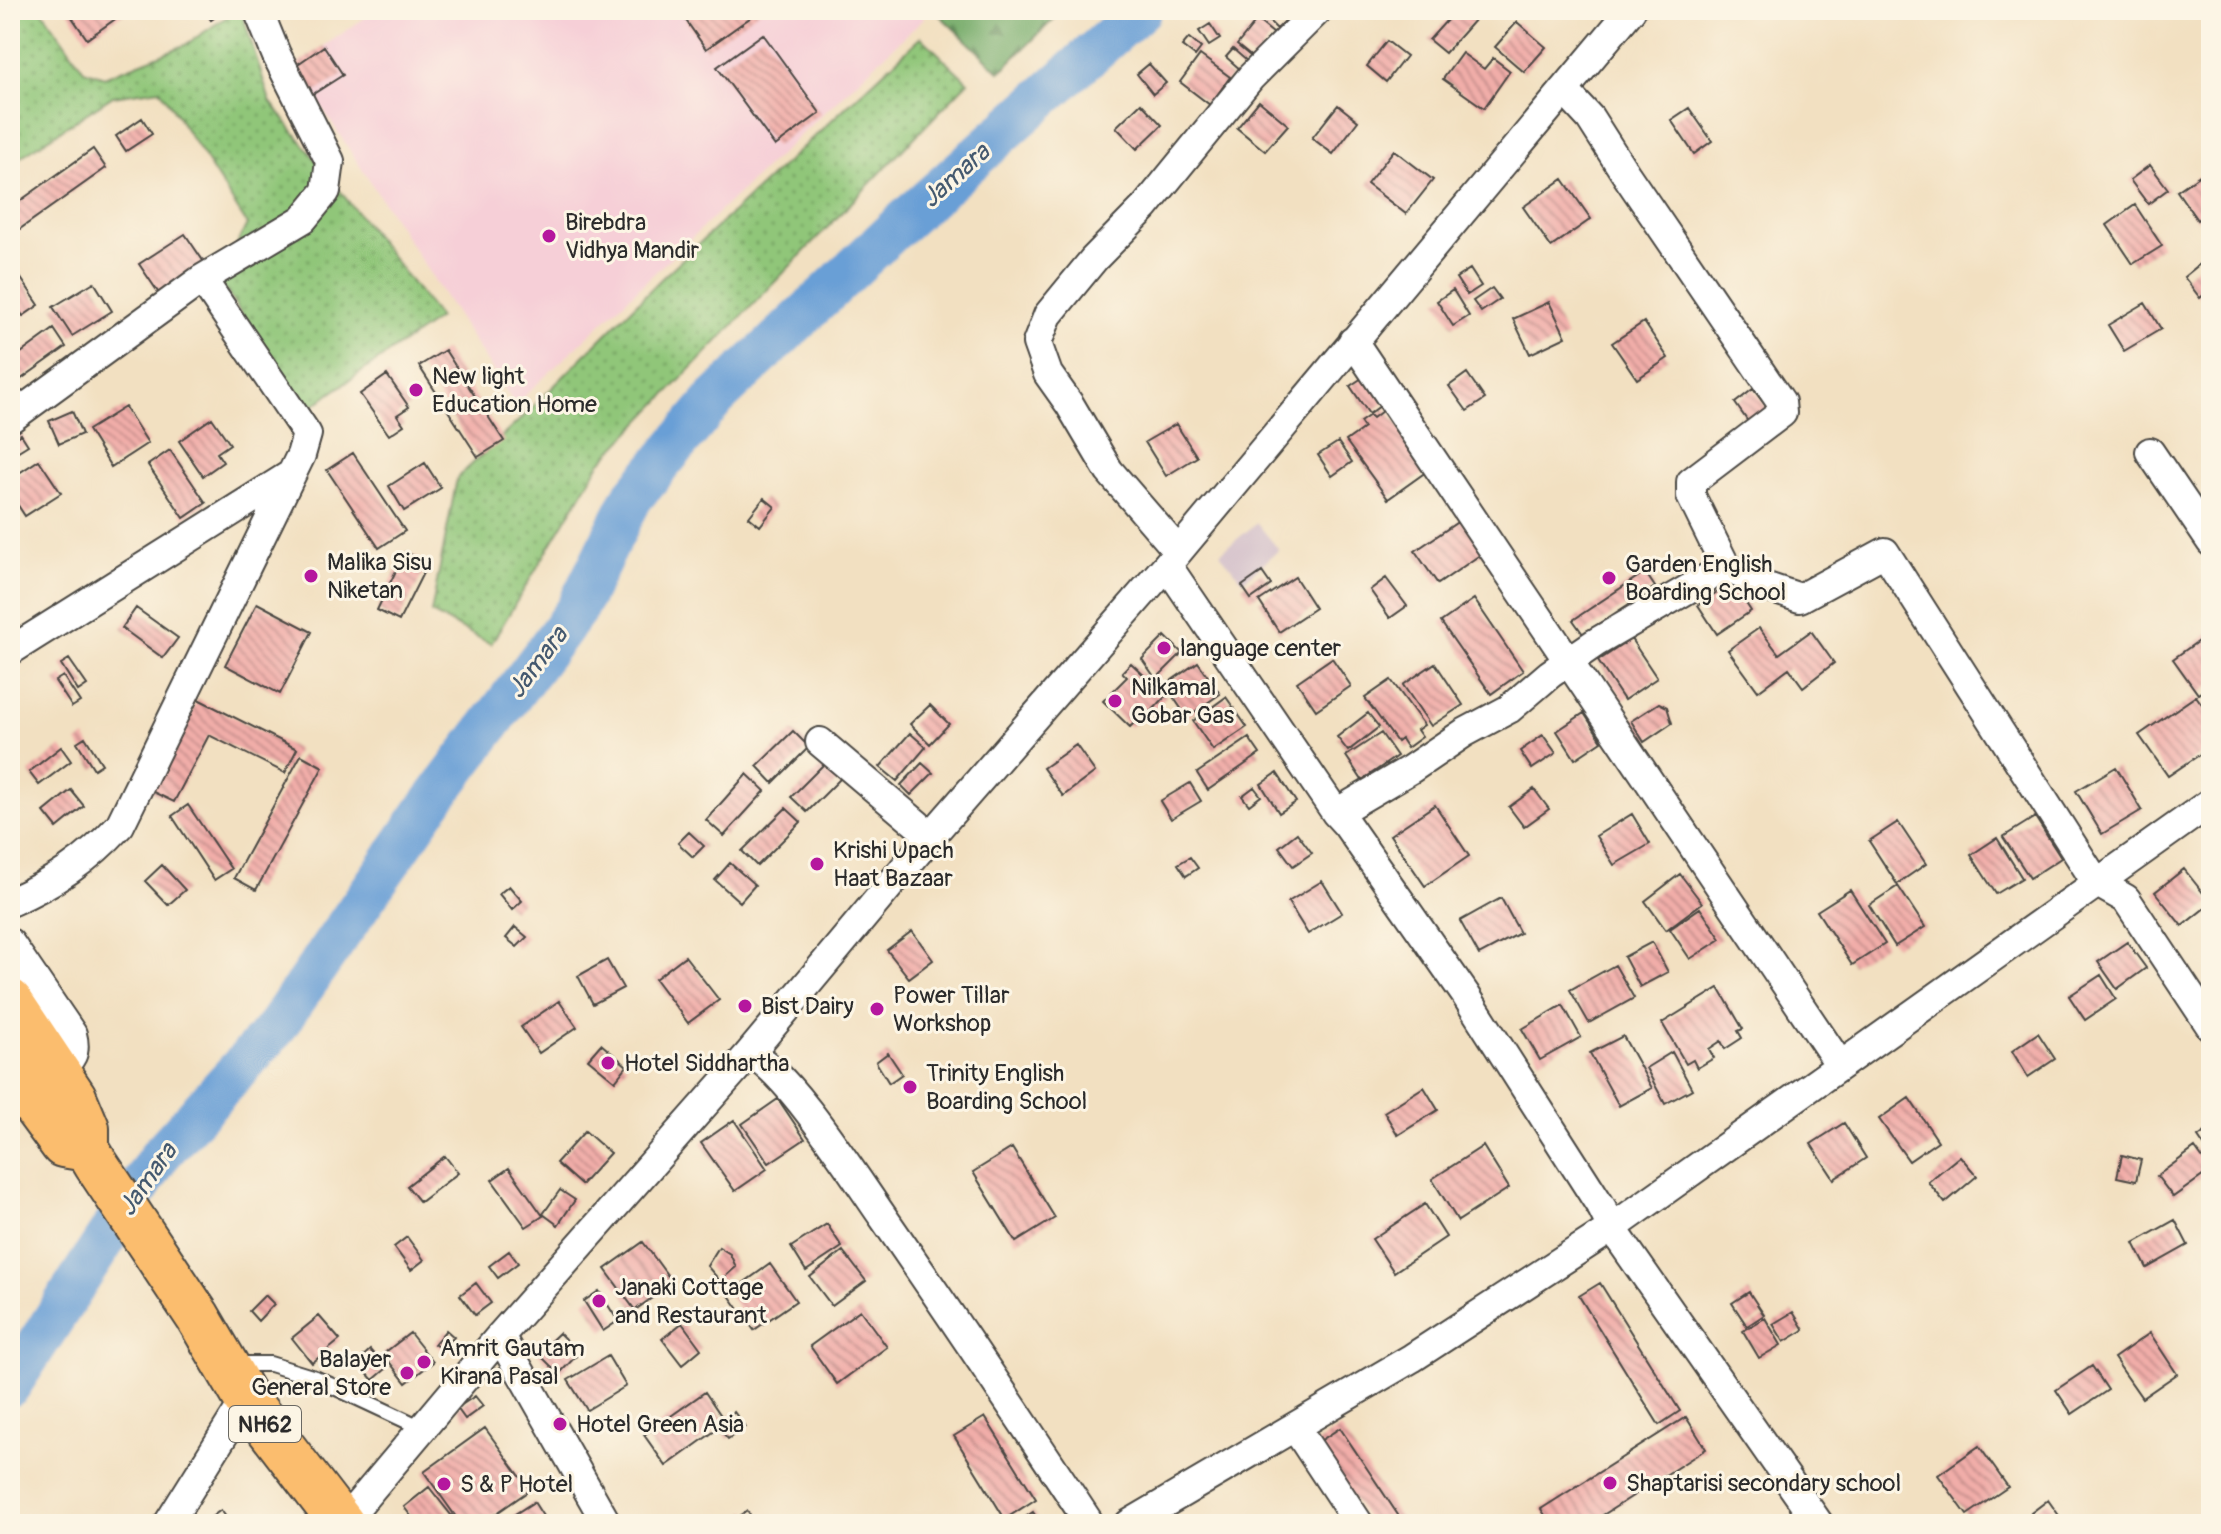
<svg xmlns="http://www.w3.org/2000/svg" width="2221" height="1534" viewBox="0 0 2221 1534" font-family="Pangolin,sans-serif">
<defs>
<pattern id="grass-dots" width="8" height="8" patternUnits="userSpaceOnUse" patternTransform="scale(2)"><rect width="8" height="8" fill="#90c679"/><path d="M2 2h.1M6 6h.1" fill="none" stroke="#76a163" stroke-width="1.8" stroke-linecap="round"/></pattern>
<pattern id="forest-firs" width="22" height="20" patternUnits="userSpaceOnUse" patternTransform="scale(2)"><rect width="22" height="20" fill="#74ab69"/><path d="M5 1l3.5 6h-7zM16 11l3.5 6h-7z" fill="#5f8b57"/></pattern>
<pattern id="building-back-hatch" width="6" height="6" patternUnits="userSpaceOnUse" patternTransform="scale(2)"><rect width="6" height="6" fill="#f1ada9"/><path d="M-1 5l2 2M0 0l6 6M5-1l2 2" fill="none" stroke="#c38d8a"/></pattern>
</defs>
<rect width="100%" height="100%" fill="#fcf5e5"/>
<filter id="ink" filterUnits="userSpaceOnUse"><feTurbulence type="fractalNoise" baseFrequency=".0125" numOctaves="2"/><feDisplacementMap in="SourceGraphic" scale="16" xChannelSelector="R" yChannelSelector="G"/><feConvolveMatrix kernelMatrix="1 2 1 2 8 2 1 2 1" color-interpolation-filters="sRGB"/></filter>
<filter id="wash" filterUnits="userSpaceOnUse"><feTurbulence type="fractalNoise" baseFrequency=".006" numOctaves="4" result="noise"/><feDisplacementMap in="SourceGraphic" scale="32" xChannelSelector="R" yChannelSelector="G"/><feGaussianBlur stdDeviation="1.8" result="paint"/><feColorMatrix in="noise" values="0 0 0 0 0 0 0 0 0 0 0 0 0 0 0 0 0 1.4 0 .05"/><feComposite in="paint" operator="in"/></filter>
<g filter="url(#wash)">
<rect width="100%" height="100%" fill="#f2e0c1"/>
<path fill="#f6cfd7" d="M376,10H919L924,18L515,405L295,66Z"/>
<path fill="#d1bdc9" d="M1257,523L1279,550L1243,581L1220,553Z"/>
<path fill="url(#grass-dots)" stroke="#5e7852" stroke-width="2" d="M10,10H42L84,70L104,77L185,45L237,10H241L270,101L439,318L308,409L219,281L247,224L160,89L113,96L10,164Z
M921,37L968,82L600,463L491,644L431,613L457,478L524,416L661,279Z"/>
<path fill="url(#forest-firs)" stroke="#506b4a" stroke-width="2" d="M934,10H1063L1000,72Z"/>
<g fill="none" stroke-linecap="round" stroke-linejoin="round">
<path stroke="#699fd6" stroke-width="42" d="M10,1386L160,1155L274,1030L426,810L576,610L632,498L716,398L896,228L1141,10"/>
</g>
<g id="blocks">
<path fill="url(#building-back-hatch)" d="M67,10H128L87,39Z
M204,10H225L211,20Z
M698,10H761L706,49L685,19Z
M1231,10H1244L1245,12L1236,20L1229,12Z
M1258,10H1296L1277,29Z
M1456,10H1483L1445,53L1429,40Z
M1257,20L1274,34L1254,59L1237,45Z
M1517,22L1546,47L1524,72L1495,47Z
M1210,24L1220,39L1209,46L1199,31Z
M763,34L820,113L775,146L717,67Z
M1189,38L1201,48L1195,56L1182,46Z
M1387,41L1406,56L1386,82L1367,66Z
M324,46L343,75L313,94L295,66Z
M1233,49L1248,62L1241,70L1226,57Z
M1462,53L1484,69L1493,58L1510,71L1484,108L1443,79Z
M1200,55L1230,77L1210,105L1180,82Z
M1149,64L1166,83L1153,94L1137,74Z
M1259,101L1288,125L1265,151L1237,128Z
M1141,103L1162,125L1137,149L1116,127Z
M1338,105L1358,121L1333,154L1312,138Z
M1689,108L1712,141L1694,154L1671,120Z
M142,118L152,134L126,151L116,136Z
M93,149L106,168L10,236V208Z
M1394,150L1433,180L1406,214L1367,184Z
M2150,165L2168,189L2148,204L2130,180Z
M2200,175L2211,191V210L2197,220L2177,191Z
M1563,179L1591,219L1551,247L1523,207Z
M2135,205L2162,246L2133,264L2107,225Z
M185,234L208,268L162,298L139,264Z
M2206,259L2211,265V289L2200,298L2184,277Z
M10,262L39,305L23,316L10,298Z
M1470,269L1481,286L1467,295L1456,278Z
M94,282L112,311L72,336L53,307Z
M1492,288L1500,299L1481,312L1473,301Z
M1453,290L1469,316L1453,326L1437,301Z
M1549,302L1566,337L1530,354L1513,319Z
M2145,303L2161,329L2124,351L2108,325Z
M1644,322L1668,358L1637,379L1612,343Z
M54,329L66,347L10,387V361Z
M445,350L504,441L478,457L419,366Z
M1467,373L1485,399L1467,411L1449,386Z
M387,375L409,407L397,415L404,425L389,435L360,394Z
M1365,376L1384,403L1369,414L1350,386Z
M1753,389L1768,409L1749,423L1735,403Z
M125,407L148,443L111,467L88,430Z
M1386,408L1430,469L1388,499L1346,441L1364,428L1360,422L1370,415L1373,418Z
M72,411L82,434L59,444L49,421Z
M212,418L230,444L217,453L223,462L203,476L179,441Z
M1176,424L1197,457L1166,476L1145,442Z
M21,434L28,445L15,453L10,441Z
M1338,442L1352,462L1332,476L1318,455Z
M170,450L206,503L184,518L148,465Z
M353,453L405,531L379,548L327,470Z
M39,460L61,493L25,516L10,493V479Z
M425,463L441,488L404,511L389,486Z
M764,498L775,507L760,526L749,517Z
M1465,517L1487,550L1438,584L1415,551Z
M405,552L428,563L399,621L377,610Z
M1262,572L1271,585L1251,599L1242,586Z
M1645,572L1655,587L1583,634L1573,620Z
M1295,577L1315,608L1279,632L1259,601Z
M1386,578L1407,606L1390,618L1370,590Z
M1732,582L1751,611L1717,634L1698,605Z
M1474,599L1523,671L1491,694L1441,622Z
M257,603L312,632L280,694L225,665Z
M136,608L178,638L163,658L122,628Z
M1759,628L1779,654L1811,631L1834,663L1803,687L1789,668L1758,691L1728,650Z
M2211,632V685L2198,694L2173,659Z
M1165,636L1182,653L1156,679L1142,659Z
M1631,639L1657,678L1624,700L1598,661Z
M1332,658L1351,686L1316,710L1297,682Z
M69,659L87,685L78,691L61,664Z
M1198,662L1220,694L1187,717L1165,685Z
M1131,663L1166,696L1150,713L1147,710L1130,727L1103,701L1127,677L1122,672Z
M1435,663L1463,705L1431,726L1403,685Z
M63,676L80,702L72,707L55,681Z
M1391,680L1424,725L1417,730L1422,737L1407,748L1401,739L1397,742L1365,698Z
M2196,696L2211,717V747L2168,776L2139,735Z
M1226,697L1247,727L1213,750L1193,721Z
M198,699L297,749L285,773L209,735L174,802L151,791Z
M1659,703L1667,707L1672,723L1644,742L1631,721Z
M930,705L949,724L930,744L910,724Z
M1368,713L1379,727L1348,751L1337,737Z
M1584,713L1602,741L1575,759L1557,731Z
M793,731L809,747L773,783L757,766Z
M910,733L926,747L897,781L880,767Z
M1381,733L1397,756L1362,780L1346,756Z
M1543,735L1556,753L1532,769L1520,751Z
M85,737L102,764L94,769L77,742Z
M1249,738L1260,754L1208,790L1197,773Z
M1076,745L1095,772L1063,796L1043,768Z
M61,747L71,761L39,785L29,772Z
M301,755L323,767L256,890L234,878Z
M829,759L844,775L807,812L791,797Z
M922,763L933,773L911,795L901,785Z
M2116,767L2142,810L2102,834L2076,791Z
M1277,773L1296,802L1279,813L1261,784Z
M747,774L765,791L724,836L706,820Z
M1190,783L1201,801L1171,819L1160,801Z
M1254,787L1261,796L1249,805L1242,796Z
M1534,789L1549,809L1524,827L1509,807Z
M71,790L84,806L57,828L44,812Z
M188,805L231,869L214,880L172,816Z
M1435,805L1469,856L1425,886L1390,835Z
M786,808L801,822L757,866L742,851Z
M1632,814L1650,844L1614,865L1596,836Z
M2035,817L2061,858L2030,878L2003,837Z
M1898,822L1926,864L1897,884L1869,841Z
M689,832L704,846L693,857L678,843Z
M1297,833L1312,853L1293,866L1279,847Z
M1997,838L2022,878L1996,894L1971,855Z
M1190,857L1198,868L1186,876L1178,864Z
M730,863L755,885L740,902L715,880Z
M162,865L185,890L168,905L145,881Z
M2184,869L2211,903L2182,926L2155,892Z
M1680,874L1702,903L1666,930L1645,901Z
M1322,881L1342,913L1308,934L1288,902Z
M509,886L522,901L512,910L499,894Z
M1898,886L1925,927L1895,946L1869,905Z
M1850,890L1885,944L1852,965L1817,911Z
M1501,898L1520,933L1479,955L1460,921Z
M1700,908L1721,939L1690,959L1670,929Z
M515,927L527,937L517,947L506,938Z
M912,931L933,960L909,978L887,950Z
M1652,942L1668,972L1640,987L1624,957Z
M2127,942L2146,968L2117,989L2098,962Z
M685,956L719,1000L688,1023L655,979Z
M607,960L623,988L593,1004L578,976Z
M1615,965L1634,998L1589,1023L1570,990Z
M2101,975L2116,999L2085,1020L2069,996Z
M1719,988L1743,1029L1738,1031L1742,1038L1725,1049L1721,1041L1709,1049L1714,1058L1697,1068L1693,1060L1686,1064L1662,1023Z
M559,1001L577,1027L539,1053L521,1027Z
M1563,1005L1581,1037L1540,1060L1522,1029Z
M2038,1033L2055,1059L2028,1077L2012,1051Z
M1623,1036L1652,1088L1619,1106L1590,1053Z
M601,1044L627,1066L615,1081L588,1059Z
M1672,1052L1692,1089L1665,1104L1646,1068Z
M888,1053L902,1074L889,1083L876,1062Z
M1424,1087L1438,1110L1398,1135L1384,1112Z
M1909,1098L1938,1141L1909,1161L1879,1119Z
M778,1099L805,1139L769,1163L742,1124Z
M734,1120L767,1169L735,1191L701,1143Z
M1844,1123L1866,1158L1834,1179L1811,1144Z
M2211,1128V1156L2198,1137Z
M585,1131L610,1153L581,1185L556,1163Z
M1483,1146L1509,1188L1458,1221L1432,1179Z
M1012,1148L1055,1218L1016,1242L973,1172Z
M2195,1148L2211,1170L2173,1197L2157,1176Z
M2122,1155L2141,1160L2136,1181L2117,1177Z
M445,1156L458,1173L420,1202L407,1186Z
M1960,1156L1977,1176L1945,1203L1928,1182Z
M509,1168L543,1216L526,1227L492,1180Z
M560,1190L575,1200L558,1225L543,1214Z
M1425,1204L1446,1237L1394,1272L1372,1239Z
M2175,1220L2188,1245L2147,1268L2134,1243Z
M827,1224L842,1247L806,1271L791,1247Z
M407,1237L424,1260L411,1270L394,1247Z
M643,1242L673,1283L635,1310L605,1269Z
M719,1247L730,1254L736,1267L720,1281L707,1266Z
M509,1251L518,1263L498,1278L489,1266Z
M843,1251L866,1281L832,1306L810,1277Z
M770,1264L796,1301L754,1330L728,1294Z
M476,1283L491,1303L475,1315L460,1295Z
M1600,1283L1680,1411L1659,1425L1579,1296Z
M599,1291L618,1321L603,1331L584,1301Z
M1749,1292L1764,1315L1747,1326L1732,1303Z
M265,1295L274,1304L258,1321L249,1311Z
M860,1310L887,1347L837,1384L810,1346Z
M1793,1312L1804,1330L1784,1342L1773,1324Z
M319,1316L340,1340L312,1363L292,1338Z
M1765,1318L1781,1345L1759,1358L1743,1331Z
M682,1323L701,1349L682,1365L662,1339Z
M446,1330L454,1337L442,1350L434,1344Z
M410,1333L433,1362L406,1383L383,1354Z
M559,1333L579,1353L559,1374L538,1353Z
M2150,1333L2177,1374L2142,1398L2114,1358Z
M370,1350L386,1369L373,1380L357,1362Z
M608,1356L626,1386L587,1410L568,1380Z
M2092,1366L2108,1390L2072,1414L2056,1390Z
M705,1392L724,1420L734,1412L745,1427L728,1439L719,1428L666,1466L644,1435Z
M475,1396L483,1406L465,1419L457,1408Z
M985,1417L1036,1499L1005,1519L954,1436Z
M1686,1417L1706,1449L1589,1524H1551L1541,1509Z
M485,1428L530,1490L481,1524H461L424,1472Z
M1340,1428L1404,1524H1370L1317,1443Z
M1979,1446L2008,1487L1967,1515L1938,1475Z
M429,1487L458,1524H417L404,1507Z
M2048,1500L2065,1524H2039L2031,1513Z
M534,1502L548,1524H506L504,1521Z
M221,1510L231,1524H202Z
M747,1511L756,1524H729Z
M1033,1512L1041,1524H1015Z"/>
</g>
</g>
<g filter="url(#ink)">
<use href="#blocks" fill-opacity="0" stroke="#494642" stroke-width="2"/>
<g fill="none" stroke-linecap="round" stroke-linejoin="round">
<g stroke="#494642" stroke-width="18">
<path id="lane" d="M232,1364H270L315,1378L422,1428"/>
</g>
<g stroke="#494642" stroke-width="32">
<path id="street" d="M1353,341L1840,1065
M10,419L202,279L303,219L326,191L330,161L276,54L258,10
M2150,452L2211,542
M1178,551L1109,471L1070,405L1048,374L1037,343L1048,315L1094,259L1145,207L1251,77L1318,10
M1167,565L1336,813L1347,825L1465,994L1602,1208L1612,1228L1819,1524
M1726,567L1767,587L1800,598L1885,552L2096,882L2126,899L2211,1027
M10,651L290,475
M820,742L931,836
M1336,813L1411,769L1464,733L1509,709L1550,674L1595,643L1726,567L1691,496V482L1782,413L1781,402L1627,176L1590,118L1564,90
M10,902C55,882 87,861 120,825L301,455L307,434L202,279
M10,943L72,1034C77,1053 72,1059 57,1072
M749,1054C784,1065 859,1183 883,1217C953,1318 1022,1421 1090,1524
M500,1336L607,1524
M1295,1427L1359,1524
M168,1524L246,1399
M342,1524L500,1336L749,1054L931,836L1167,565L1631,10
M1129,1524L1412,1358L1612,1228L2211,802"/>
</g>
<g stroke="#494642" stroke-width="48">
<path id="primary" d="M10,1001L74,1097L87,1128V1149L96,1164L198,1317L246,1399L342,1524
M10,1073L63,1145L87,1149"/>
</g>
<use href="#lane" stroke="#fff" stroke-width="14"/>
<use href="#street" stroke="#fff" stroke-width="28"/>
<use href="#primary" stroke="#fbbd6e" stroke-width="44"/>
</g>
</g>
<g fill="#b5179e" stroke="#fcf5e5" stroke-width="3">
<circle cx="549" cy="236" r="8"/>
<circle cx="416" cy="390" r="8"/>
<circle cx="311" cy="576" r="8"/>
<circle cx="1609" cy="578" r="8"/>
<circle cx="1164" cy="648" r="8"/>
<circle cx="1115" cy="701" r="8"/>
<circle cx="817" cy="864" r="8"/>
<circle cx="745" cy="1006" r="8"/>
<circle cx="877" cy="1009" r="8"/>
<circle cx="608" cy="1063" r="8"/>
<circle cx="910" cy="1087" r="8"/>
<circle cx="599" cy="1301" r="8"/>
<circle cx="424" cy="1362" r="8"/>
<circle cx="407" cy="1373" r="8"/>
<circle cx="560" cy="1424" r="8"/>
<circle cx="1610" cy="1483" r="8"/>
<circle cx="444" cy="1484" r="8"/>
</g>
<g text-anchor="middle" stroke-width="6" stroke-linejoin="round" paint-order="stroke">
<rect fill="#fcf5e5" stroke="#6a6863" stroke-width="2" x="229" y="1406" width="72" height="36" rx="6"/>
<g font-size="22" font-weight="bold" fill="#2b2b2b">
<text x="265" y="1432">NH62</text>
</g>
<g font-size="24" fill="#2b2b2b" stroke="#fcf5e5" text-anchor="start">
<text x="565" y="230">Birebdra<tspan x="565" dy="28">Vidhya Mandir</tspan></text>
<text x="432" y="384">New light<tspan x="432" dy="28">Education Home</tspan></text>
<text x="327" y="570">Malika Sisu<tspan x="327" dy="28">Niketan</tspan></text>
<text x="1625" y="572">Garden English<tspan x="1625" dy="28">Boarding School</tspan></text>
<text x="1180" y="656">language center</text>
<text x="1131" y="695">Nilkamal<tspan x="1131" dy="28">Gobar Gas</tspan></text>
<text x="833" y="858">Krishi Upach<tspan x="833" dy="28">Haat Bazaar</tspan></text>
<text x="893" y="1003">Power Tillar<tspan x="893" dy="28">Workshop</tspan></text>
<text x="761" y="1014">Bist Dairy</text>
<text x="624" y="1071">Hotel Siddhartha</text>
<text x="926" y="1081">Trinity English<tspan x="926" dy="28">Boarding School</tspan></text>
<text x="615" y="1295">Janaki Cottage<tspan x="615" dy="28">and Restaurant</tspan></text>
<text x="440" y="1356">Amrit Gautam<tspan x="440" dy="28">Kirana Pasal</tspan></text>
<text x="391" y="1367" text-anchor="end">Balayer<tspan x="391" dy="28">General Store</tspan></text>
<text x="576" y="1432">Hotel Green Asia</text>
<text x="1626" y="1491">Shaptarisi secondary school</text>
<text x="460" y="1492">S &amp; P Hotel</text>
</g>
<g font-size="26" font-style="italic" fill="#44596f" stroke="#fcf5e5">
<text transform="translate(955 175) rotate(-42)" y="9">Jamara</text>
<text transform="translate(537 662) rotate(-53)" y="9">Jamara</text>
<text transform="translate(147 1179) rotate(-55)" y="9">Jamara</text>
</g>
</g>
<rect width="2221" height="1534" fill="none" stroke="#fcf5e5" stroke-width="40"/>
</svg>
